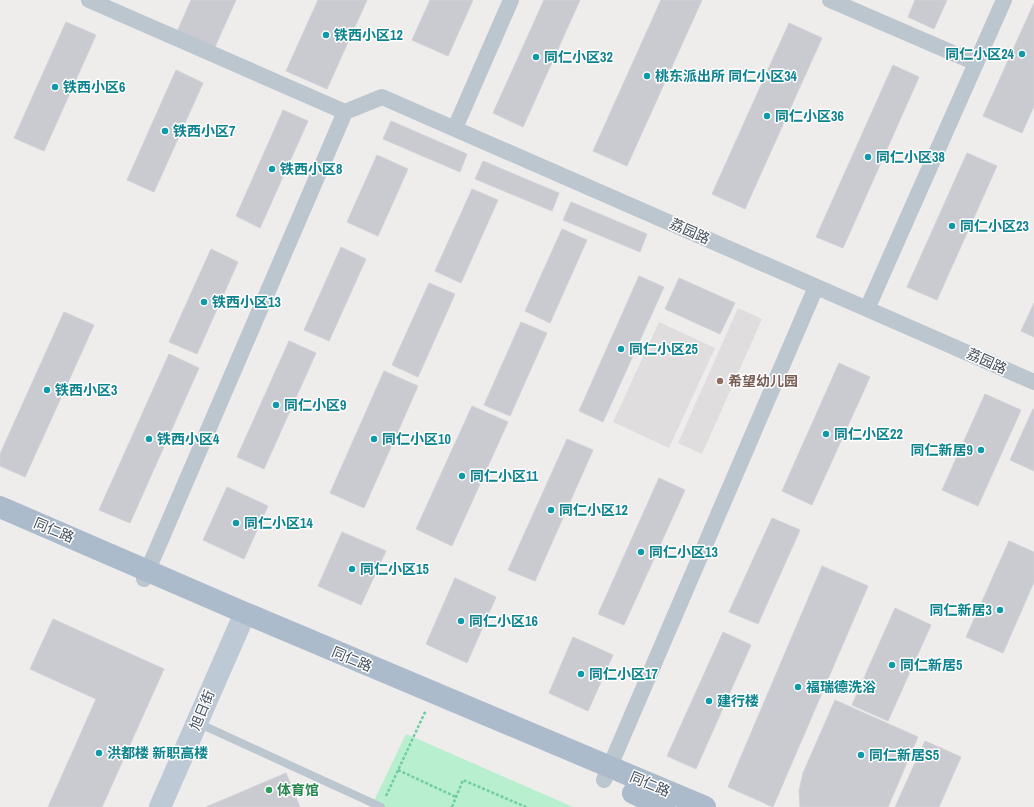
<svg xmlns="http://www.w3.org/2000/svg" width="1034" height="807" viewBox="0 0 1034 807" font-family="'Archivo Narrow','Noto Sans SC',sans-serif">
<rect width="100%" height="100%" fill="#efecec"/>
<path fill="#e0ddde" d="M738,308L762,319L702,454L678,443Z
M659,322L715,348L669,448L613,422Z"/>
<path fill="#b8efcf" d="M406,734L573,807H371Z"/>
<path fill="#c9cbd1" stroke="#d0d2d8" d="M191,0H236L214,49L177,32Z
M318,0H367L327,89L286,71Z
M430,0H473L448,56L412,40Z
M544,0H580L523,127L493,113Z
M661,0H702L627,166L593,151Z
M915,0H947L934,29L908,17Z
M1034,3V106L1022,133L983,116Z
M66,22L96,35L44,151L14,138Z
M789,23L822,38L745,209L712,194Z
M893,65L919,77L843,248L816,237Z
M176,70L203,83L154,192L127,180Z
M283,110L308,121L260,228L236,216Z
M391,121L467,154L460,172L383,139Z
M967,153L997,166L937,300L907,287Z
M377,155L408,169L378,236L347,222Z
M483,161L559,193L552,211L475,179Z
M472,189L498,200L461,283L435,271Z
M571,202L647,234L640,252L563,220Z
M562,229L587,240L550,323L525,311Z
M341,247L366,259L329,341L304,330Z
M211,249L238,262L197,354L169,342Z
M639,276L664,287L603,422L579,411Z
M679,278L735,303L720,334L665,309Z
M429,283L455,294L418,377L392,365Z
M1034,303V337L1021,331Z
M64,312L94,325L25,477L0,466V454Z
M521,322L547,333L510,416L484,405Z
M289,341L316,353L264,469L237,457Z
M169,354L199,368L130,523L99,510Z
M839,363L870,377L812,505L782,491Z
M384,371L418,386L364,508L330,493Z
M985,394L1021,410L978,506L942,490Z
M472,406L508,422L452,546L416,529Z
M1033,409H1034V471L1010,460Z
M567,439L593,450L535,581L508,570Z
M659,478L685,490L624,625L598,614Z
M227,487L268,506L244,559L203,540Z
M772,518L800,530L758,624L729,612Z
M342,532L386,551L361,605L318,586Z
M1009,541L1034,552V582L1003,653L966,637Z
M822,566L868,586L773,807L728,787Z
M455,578L496,597L467,663L426,644Z
M895,608L931,625L888,721L852,705Z
M53,619L164,669L102,807H48L96,699L30,669Z
M723,632L751,645L696,769L667,756Z
M573,637L613,655L588,711L549,693Z
M835,700L918,737L888,807H800L799,791L803,773Z
M925,741L961,757L939,807H895Z
M286,773L300,807H206Z"/>
<g fill="none" stroke-linecap="round" stroke-linejoin="round">
<path stroke="#70cda2" stroke-width="2.5" stroke-dasharray="3 2" stroke-linecap="butt" d="M398,770L456,797
M386,796L426,710
M452,807L463,780L526,807"/>
<path stroke="#bcc6cf" stroke-width="8" d="M198,723L381,807"/>
<path stroke="#bcc6cf" stroke-width="16" d="M89,0L345,112
M830,0L976,63
M345,112L382,97L1034,382
M455,128L511,0
M867,309L1004,0
M144,579L345,112
M604,780L816,287"/>
<path stroke="#bec9d6" stroke-width="22" d="M160,807L245,613"/>
<path stroke="#abbbcc" stroke-width="22" d="M0,507L245,613L705,807
M633,793L664,807"/>
</g>
<g fill="#0f9aa8" stroke="#fff" stroke-width="1.5">
<circle cx="326" cy="35" r="4"/>
<circle cx="1022" cy="54" r="4"/>
<circle cx="536" cy="57" r="4"/>
<circle cx="647" cy="76" r="4"/>
<circle cx="55" cy="87" r="4"/>
<circle cx="767" cy="116" r="4"/>
<circle cx="165" cy="131" r="4"/>
<circle cx="868" cy="157" r="4"/>
<circle cx="272" cy="169" r="4"/>
<circle cx="952" cy="226" r="4"/>
<circle cx="204" cy="302" r="4"/>
<circle cx="621" cy="349" r="4"/>
<circle cx="47" cy="390" r="4"/>
<circle cx="276" cy="405" r="4"/>
<circle cx="826" cy="434" r="4"/>
<circle cx="149" cy="439" r="4"/>
<circle cx="374" cy="439" r="4"/>
<circle cx="981" cy="450" r="4"/>
<circle cx="462" cy="476" r="4"/>
<circle cx="551" cy="510" r="4"/>
<circle cx="236" cy="523" r="4"/>
<circle cx="641" cy="552" r="4"/>
<circle cx="352" cy="569" r="4"/>
<circle cx="1000" cy="610" r="4"/>
<circle cx="461" cy="621" r="4"/>
<circle cx="892" cy="665" r="4"/>
<circle cx="581" cy="674" r="4"/>
<circle cx="798" cy="687" r="4"/>
<circle cx="709" cy="701" r="4"/>
<circle cx="99" cy="753" r="4"/>
<circle cx="861" cy="755" r="4"/>
</g>
<circle fill="#8d6e63" stroke="#fff" stroke-width="1.5" cx="720" cy="381" r="4"/>
<circle fill="#2e9e5b" stroke="#fff" stroke-width="1.5" cx="269" cy="790" r="4"/>
<g text-anchor="middle" stroke-width="3" stroke-linejoin="round" paint-order="stroke">
<g font-size="14" font-weight="bold" fill="#0d838f" stroke="#fff" text-anchor="start">
<text x="334" y="40">铁西小区12</text>
<text x="1014" y="59" text-anchor="end">同仁小区24</text>
<text x="544" y="62">同仁小区32</text>
<text x="655" y="81">桃东派出所 同仁小区34</text>
<text x="63" y="92">铁西小区6</text>
<text x="775" y="121">同仁小区36</text>
<text x="173" y="136">铁西小区7</text>
<text x="876" y="162">同仁小区38</text>
<text x="280" y="174">铁西小区8</text>
<text x="960" y="231">同仁小区23</text>
<text x="212" y="307">铁西小区13</text>
<text x="629" y="354">同仁小区25</text>
<text x="55" y="395">铁西小区3</text>
<text x="284" y="410">同仁小区9</text>
<text x="834" y="439">同仁小区22</text>
<text x="157" y="444">铁西小区4</text>
<text x="382" y="444">同仁小区10</text>
<text x="973" y="455" text-anchor="end">同仁新居9</text>
<text x="470" y="481">同仁小区11</text>
<text x="559" y="515">同仁小区12</text>
<text x="244" y="528">同仁小区14</text>
<text x="649" y="557">同仁小区13</text>
<text x="360" y="574">同仁小区15</text>
<text x="992" y="615" text-anchor="end">同仁新居3</text>
<text x="469" y="626">同仁小区16</text>
<text x="900" y="670">同仁新居5</text>
<text x="589" y="679">同仁小区17</text>
<text x="806" y="692">福瑞德洗浴</text>
<text x="717" y="706">建行楼</text>
<text x="107" y="758">洪都楼 新职高楼</text>
<text x="869" y="760">同仁新居S5</text>
</g>
<g font-size="14" fill="#444f5a" stroke="#fff">
<text transform="translate(690 231) rotate(24)" y="5">荔园路</text>
<text transform="translate(987 361) rotate(24)" y="5">荔园路</text>
<text transform="translate(54 530) rotate(23)" y="5">同仁路</text>
<text transform="translate(352 659) rotate(23)" y="5">同仁路</text>
<text transform="translate(202 710) rotate(-67)" y="5">旭日街</text>
<text transform="translate(650 784) rotate(23)" y="5">同仁路</text>
</g>
<g font-size="14" font-weight="bold" fill="#785e54" stroke="#fff" text-anchor="start">
<text x="728" y="386">希望幼儿园</text>
</g>
<g font-size="14" font-weight="bold" fill="#27864d" stroke="#fff" text-anchor="start">
<text x="277" y="795">体育馆</text>
</g>
</g>
</svg>
